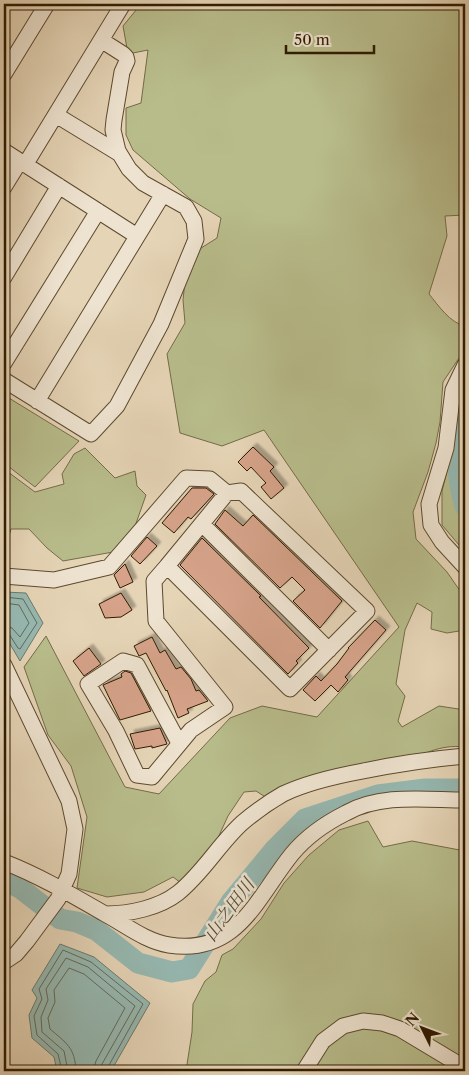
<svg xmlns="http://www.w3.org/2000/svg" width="469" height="1075" viewBox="0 0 469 1075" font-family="'Libre Caslon Text','Noto Serif JP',serif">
<defs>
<filter id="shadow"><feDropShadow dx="4" dy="-4" stdDeviation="1" flood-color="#0004"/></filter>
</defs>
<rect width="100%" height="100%" fill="#e5d4b6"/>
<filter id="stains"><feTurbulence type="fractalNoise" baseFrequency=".004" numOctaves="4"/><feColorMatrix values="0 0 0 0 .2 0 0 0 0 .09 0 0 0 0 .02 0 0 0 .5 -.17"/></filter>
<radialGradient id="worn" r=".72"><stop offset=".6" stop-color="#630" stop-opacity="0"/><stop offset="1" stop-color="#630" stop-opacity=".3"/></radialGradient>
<path fill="#b8bc8b" stroke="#746c46" d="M141,4H465V215L445,216L447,236L429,294C438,305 450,323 465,326V349L443,382L440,422L436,443L428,472L413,512L416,539L447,572L465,598V630L447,633L431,629L432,612L417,603L405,630L396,684L405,696L398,721L402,727L439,706L465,710V747C439,744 423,755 400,763C356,776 311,786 267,798L256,791L244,792L228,816L211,853L185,886L173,877L144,892L107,897L77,888L87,817L71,766L48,735L24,667L46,636L125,787L159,794L230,718L262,706L317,717L399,627L264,430L222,446L180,433L167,354L185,323L183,300L185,281L198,250L217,238L221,218L190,199L133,150L126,135V108L141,103L148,50L128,54L123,26Z
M4,395L79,441L35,487L4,463Z
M465,401V552L442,525V491Z
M85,448L115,478L135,471L137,486L146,495L133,532L113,552L63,561L47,548L29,529H11L4,553V469L35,492L64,484L62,474L74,454Z
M368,821L383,847L412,841L465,851V1071H186L192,1032L193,1004L205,981L216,972L222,955L233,949L261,919L284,883L309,855L339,830Z"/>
<path fill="#96b8b1" stroke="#6d7a6a" d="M4,592L26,593L43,623L20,661L4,634Z
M60,944L94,957L150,1003L111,1071H57L54,1057L32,1038L29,1015L37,998L32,990Z"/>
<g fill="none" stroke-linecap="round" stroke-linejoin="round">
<path stroke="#636a58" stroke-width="1" d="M4,597L23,599L37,623L20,649L18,648L9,634L4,632
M4,603L19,605L29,623L20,637L12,628L4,626
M62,1071L58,1054L37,1035L34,1016L42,999L39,989L63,950L91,962L143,1004L108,1067L107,1071
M68,1071L64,1051L42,1032L41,1017L48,1000L46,989L66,958L88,967L135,1006L102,1064L101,1071
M76,1071C75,1047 66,1043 50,1029L48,1018L55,1002L54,990L69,968L84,974L125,1008L96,1061L93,1071"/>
<path stroke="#96b8b1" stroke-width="21" d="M465,424C453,446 458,482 465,506
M4,880L20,888L60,919L77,922L96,930L138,963L172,972L189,969L231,902L275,849L305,819L378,795L425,789H465"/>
</g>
<path fill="#d6a38a" stroke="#301c00" filter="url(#shadow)" d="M253,447L274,467L270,471L284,488L271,499L261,487L266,483L251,467L247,471L238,462Z
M192,488H206L214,494L191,519L188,517L174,533L162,523Z
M225,510L243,526L253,515L342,601L320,628L293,601L305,590L292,577L280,588L215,524Z
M147,537L157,546L140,564L131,556Z
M202,538L261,596L259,597L309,648L296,661L298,663L288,674L180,565Z
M125,564L133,582L120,588L114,575Z
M121,593L132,610L121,617L105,618L99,604Z
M375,620L386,630L345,677L348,680L338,692L331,685L315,701L303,690L316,676L321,681L337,664L349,648H348Z
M152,637L160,653L165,650L176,669L181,667L191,679L196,691L199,690L208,701L187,709L189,713L178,718L167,690L166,691L146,653L139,656L134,646Z
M89,648L101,664L84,676L73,661Z
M125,671L131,673L151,711L120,720L103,685L122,677L121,674Z
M160,728L167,744L152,748V746L135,749L130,734Z"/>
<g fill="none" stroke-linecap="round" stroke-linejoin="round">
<g stroke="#5d4a2e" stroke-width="17">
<path id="minor" d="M4,74L47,4
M56,115L120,154
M4,151L137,236
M25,165L123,4
M4,187L20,161
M4,277L59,186
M4,363L98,211
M465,365L453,390L446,448L429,504L431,525L442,542L465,567
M4,380L91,434L117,406L161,324L196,239L194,221L186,207L143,183L129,169L118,151L113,130L114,120L122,72L127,61L126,57L123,54L101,40
M37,401L163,194
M202,524L329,650
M167,566L227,493
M4,576L54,580L109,567L186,478L210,479L227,493L241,491L367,611L290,689L167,566L154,581L156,621L225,707L191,730L152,777L137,775L116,731L88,684L123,661L137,665L179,743
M4,665L69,801L75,829L69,874L58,899L27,941L16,954L4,962
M4,862C40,876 72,895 105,914C126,925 145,941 169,945C238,956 257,897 292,854C306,837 326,823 346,813C381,793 427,800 465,800
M106,914C129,914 159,908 178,893C203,873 219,844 242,823C255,812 269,802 283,794C308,782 336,776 363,771C397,764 431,759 465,756
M304,1071L323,1041L343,1026L363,1021L382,1023L400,1029L465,1068"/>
</g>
<use href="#minor" stroke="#eee3d0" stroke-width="15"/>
</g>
<g text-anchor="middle" stroke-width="5" stroke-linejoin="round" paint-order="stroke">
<g font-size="18" font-style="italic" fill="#4f4b35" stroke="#eee3d0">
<text transform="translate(229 910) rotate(-54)" y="6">山之田川</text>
</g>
</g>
<rect width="469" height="1075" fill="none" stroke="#e5d4b6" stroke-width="20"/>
<rect x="5" y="5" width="459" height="1065" fill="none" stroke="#301c00" stroke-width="2.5"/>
<rect x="10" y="10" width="449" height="1055" fill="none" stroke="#301c00"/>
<g transform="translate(422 1028) rotate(312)" stroke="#eee3d0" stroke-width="4" paint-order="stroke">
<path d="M0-4L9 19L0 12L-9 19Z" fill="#301c00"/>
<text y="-8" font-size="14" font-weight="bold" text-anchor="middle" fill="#301c00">N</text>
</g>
<path d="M286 45v8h88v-8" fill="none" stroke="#301c00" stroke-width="2.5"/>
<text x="294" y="45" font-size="15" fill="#301c00" stroke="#eee3d0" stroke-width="4" paint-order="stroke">50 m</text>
<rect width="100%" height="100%" filter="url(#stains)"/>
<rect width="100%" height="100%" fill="url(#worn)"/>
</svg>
